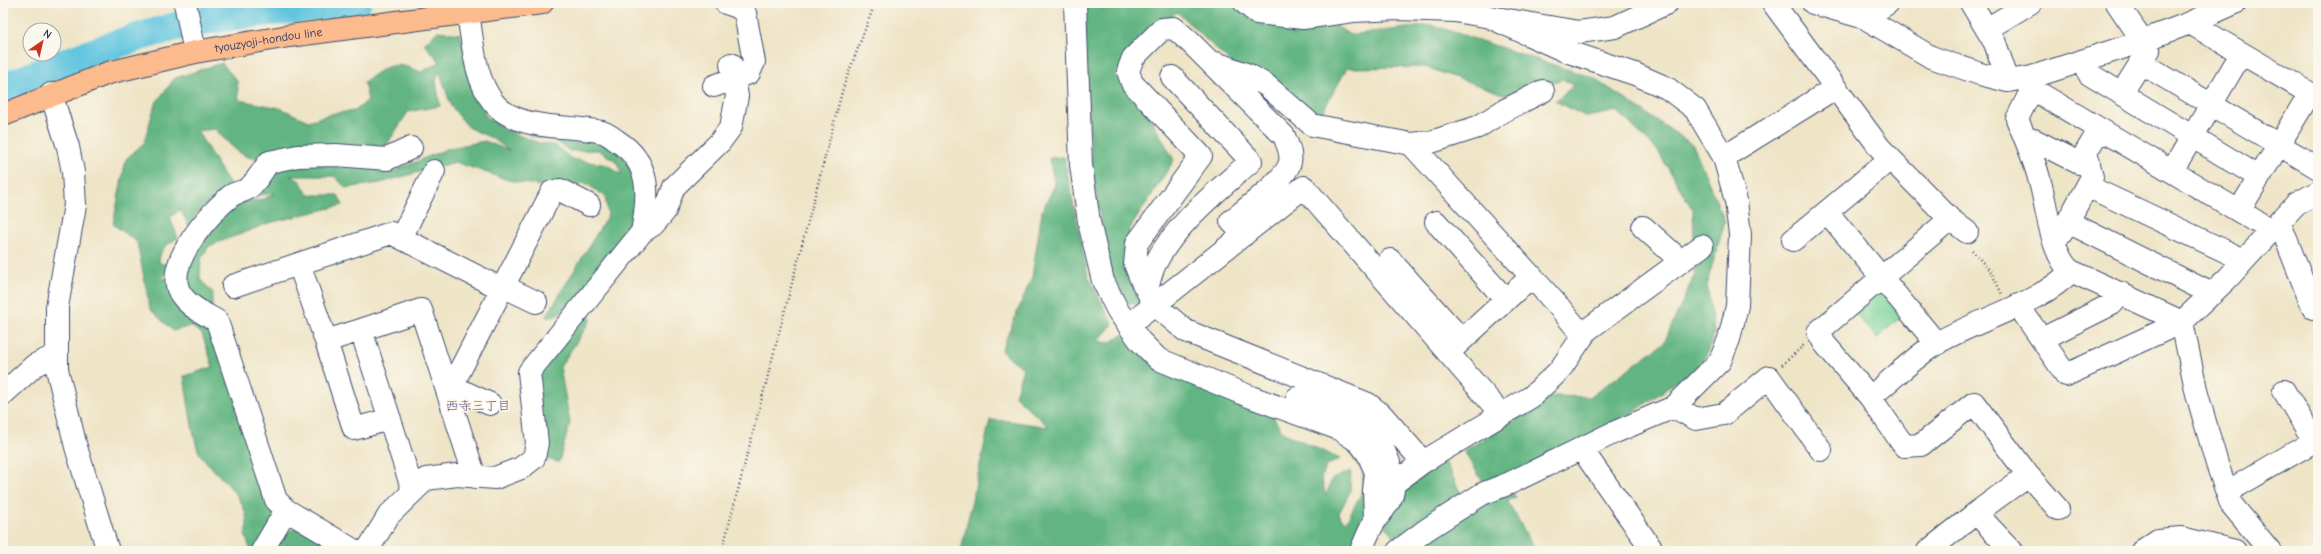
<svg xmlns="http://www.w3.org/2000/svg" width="2321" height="554" viewBox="0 0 2321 554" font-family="'Comic Neue','Klee One',sans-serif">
<rect width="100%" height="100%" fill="#fbf7ec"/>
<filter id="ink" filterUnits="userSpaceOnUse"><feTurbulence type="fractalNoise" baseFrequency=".025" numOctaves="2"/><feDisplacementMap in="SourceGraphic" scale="8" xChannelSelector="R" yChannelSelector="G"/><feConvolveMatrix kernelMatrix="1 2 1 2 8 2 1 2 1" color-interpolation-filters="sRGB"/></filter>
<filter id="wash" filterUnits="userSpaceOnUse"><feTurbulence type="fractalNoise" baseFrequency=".012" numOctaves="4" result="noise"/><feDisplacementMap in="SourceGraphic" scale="16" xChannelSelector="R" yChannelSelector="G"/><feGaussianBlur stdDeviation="0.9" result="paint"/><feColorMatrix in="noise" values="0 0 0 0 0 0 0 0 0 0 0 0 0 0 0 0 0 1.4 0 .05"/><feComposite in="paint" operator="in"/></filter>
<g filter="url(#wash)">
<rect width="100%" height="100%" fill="#eee4c6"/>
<path fill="#79d39a" stroke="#4a817c" d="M1875,294L1888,295L1904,314L1877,338L1853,311Z"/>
<path fill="#62b582" stroke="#3e7270" d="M1080,3H1232L1259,24L1324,18L1350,35L1432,25L1594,78L1693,145L1725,222L1707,283L1714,333L1704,362L1634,412L1487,489L1464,451L1553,396L1590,397L1664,343L1695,274L1693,210L1657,150L1617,111L1587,117L1555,101L1573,86L1563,79L1506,95L1425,67L1347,68L1316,123L1228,60L1177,12L1115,73L1146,110L1174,160L1129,230L1133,274L1149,303L1129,304L1111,274L1093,178Z
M438,31L460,34L486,117L513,133L539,143L555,145L572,159L607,165L622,175L616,161L598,150L569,151L556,141L529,135L533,127L598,136L621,153L633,174L639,203L631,225L587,290L554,317H546L608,215L605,196L585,183L551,188L508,180L455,162L380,183L346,188L334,176H290L300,181L308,195H338L343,205L269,223L209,246L201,259L200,279L213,293L212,308L203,304L185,284L186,258L192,248L237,203L264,199L275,193L242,197L249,170L304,156L373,158L381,169L389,173L449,148L485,141L510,151L492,138L469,128L451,106L439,70L436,81L440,106L408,112L380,155C352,153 324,152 297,155C281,156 264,163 248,157C235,152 225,139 215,129L197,131L232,188L223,201L209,203L196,214L198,225L191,230L180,209L170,218L178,238C166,245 160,248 159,263L174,266L162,277L173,282C176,308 195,317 217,328L278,515L263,544L251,551L245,535C256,501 217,478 200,454C194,447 186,389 184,376L213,367L202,334L191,326L173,331L150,309L137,242L113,224L126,159L144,143L155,104L175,78L222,63L237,81L239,100L280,108L308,121L335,113L355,111L368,100L364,82C387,65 393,60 421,72L440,62L424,44Z
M1064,157L1088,276L1113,324L1098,341L1109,343L1122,335L1269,409L1282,432L1340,459L1326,466L1321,477L1326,496L1332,479L1351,471L1350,492L1339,513L1341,518L1346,522L1361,494L1363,473L1340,436L1378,479L1354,551H961L990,420L1009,421L1049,427L1015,396L1023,368L1001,351L1032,277L1042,211L1055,185L1049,158Z
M588,312L591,320L560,367L570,423L559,462L546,459L540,425L538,377Z
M1444,459L1463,498L1396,538L1384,526L1401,485Z
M1500,491L1513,493L1516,498L1507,500L1536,551H1418L1416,547Z
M304,525L350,551H269L276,536Z"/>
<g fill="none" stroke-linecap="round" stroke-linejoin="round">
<path stroke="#61c5df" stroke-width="29" d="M3,88C59,64 115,42 174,27C233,12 296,10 357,3"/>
</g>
</g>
<g filter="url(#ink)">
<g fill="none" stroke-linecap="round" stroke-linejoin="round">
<g stroke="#3b4a6e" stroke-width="24">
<path id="minor" d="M185,3L195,52
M1075,3L1081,165L1089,222L1103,281L1118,311L1140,341L1158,359L1251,397L1339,429L1359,442L1368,454L1376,472L1374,491L1375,521
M1245,3L1257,13L1303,18L1353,11L1398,9L1455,11L1579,32L1615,27L1667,3
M1773,3L1880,148L1950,219L1818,332L1825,344L1870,397L1904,446L1921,445L1974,403L2028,475L2058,509
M1813,3L1865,18L1931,57L1980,74L2008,81L2032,77L2128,46L2190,23L2235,3
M1971,3L1995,43L2008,81
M2117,3L2149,50L2121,94
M1865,18L1888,3
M2190,23L2318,98
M1987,29L2030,3
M2084,60L2089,74L2259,177
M1216,63L1249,75L1266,85L1312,125L1411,144L1431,142L1478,127L1503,111L1543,91
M2141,63L2318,168
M2032,77V89L2017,119C2026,140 2035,161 2040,182C2047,206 2051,256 2071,271L2182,322
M714,86L749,73L754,62L745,13L738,7L726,3
M2032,89L2271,230
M51,94L68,147L73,172L75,205L57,307V369L76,447L108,551
M2026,140H2034L2079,163H2089
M1411,144L1560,308L1583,336
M1724,157L1835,88
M2172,171L2241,54
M2087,186L2244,260
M2239,211L2310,93
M1827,212L1937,344
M1950,219L1967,232
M2279,221L2313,308
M1436,222L1506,300
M2068,222L2212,294
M1643,227L1681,261
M642,232L653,225L665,211L674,187L720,142L731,127L737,96L731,64
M2061,234L2092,177L2086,152L2100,129
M1244,235L1231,221C1245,209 1287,179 1290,162C1292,153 1287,144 1284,136L1190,42L1174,28L1162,29L1133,58L1128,71L1132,83L1201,156L1137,243L1135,264L1142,282L1155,305L1186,331L1368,404L1382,415L1423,462
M401,238L434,171
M1793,240L1890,159
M1390,260L1462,340
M299,264L326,341
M233,286L391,233L494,285L513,291L536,302
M1147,290C1149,282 1151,272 1155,264C1177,222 1217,192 1251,161L1172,77
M2018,305L2066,375L2182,322L2228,278L2296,204L2318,192
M2182,322L2197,394L2217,464L2231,504L2270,551
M1129,325L1304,187L1502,415
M361,330L326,341L354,429L390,419
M2042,339L2112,304L2121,293
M1448,353L1532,276
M2284,391L2314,441
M3,394L35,365L56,355
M1870,397C1892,380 1913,358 1937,343C1974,321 2044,302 2071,271
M1297,398C1335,411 1372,418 1388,460C1392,469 1395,485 1392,495C1388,506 1381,512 1375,521C1369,530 1365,541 1361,551
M490,404L462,391L446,386L458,374L552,192L560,190L589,205
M1674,407L1696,419L1724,414L1769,377L1821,450
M1581,448L1653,551
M1392,485L1423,462L1531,397L1559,371L1587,330L1702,246
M413,491L361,330L421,310L475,477
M2227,492L2318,439
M262,551L286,510
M355,551L286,510L276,500L217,321C205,314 191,308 182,296C160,268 210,212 232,195C237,192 244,192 249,188C256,182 263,170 269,162L298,156L336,155L387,159L411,148
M367,551L389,515L426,479L457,475L495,478L521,468L534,458L537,443L529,372L642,232C649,196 652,163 617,141C613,138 607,133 602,132C569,124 517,132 493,102C474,77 473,43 468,13
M1398,551L1426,530L1482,494L1510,483L1613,433L1674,407L1720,361L1729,339L1737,306L1740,235L1736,201L1724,157L1695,109L1667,88L1635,74L1563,50L1487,16
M1928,551L1976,513
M2012,551L1976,513L2028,475
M2142,551L2158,540L2181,538L2235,551"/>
</g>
<g stroke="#3b4a6e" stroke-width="24">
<g id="major">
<path id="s1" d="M3,115L108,73L195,52L289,36L542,3"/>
</g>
</g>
<path stroke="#3b4a6e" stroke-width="2.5" stroke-dasharray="1 3" stroke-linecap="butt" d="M1972,250L1991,272L2002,294
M1782,365L1805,344
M722,551L843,88L875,3"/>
<use href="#minor" stroke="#fff" stroke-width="22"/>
<use href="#major" stroke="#fbbb8d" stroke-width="22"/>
</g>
</g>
<g text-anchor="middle" stroke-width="3.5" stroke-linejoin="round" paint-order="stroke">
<g font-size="12" fill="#1b2f5e" stroke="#fbf7ec">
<text dy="4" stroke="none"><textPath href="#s1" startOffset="277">tyouzyoji-hondou line</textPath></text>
</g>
<g font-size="13" fill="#5e567b" stroke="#fbf7ec">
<text x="478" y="410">西寺三丁目</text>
</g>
</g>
<rect width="2321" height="554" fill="none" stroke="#fbf7ec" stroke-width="16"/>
<g transform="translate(42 42) rotate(34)"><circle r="19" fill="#fbf7ec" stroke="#a1a7b3"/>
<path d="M0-3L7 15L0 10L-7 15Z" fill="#c8321e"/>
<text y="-6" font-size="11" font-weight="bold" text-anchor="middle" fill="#1b2f5e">N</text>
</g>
</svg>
